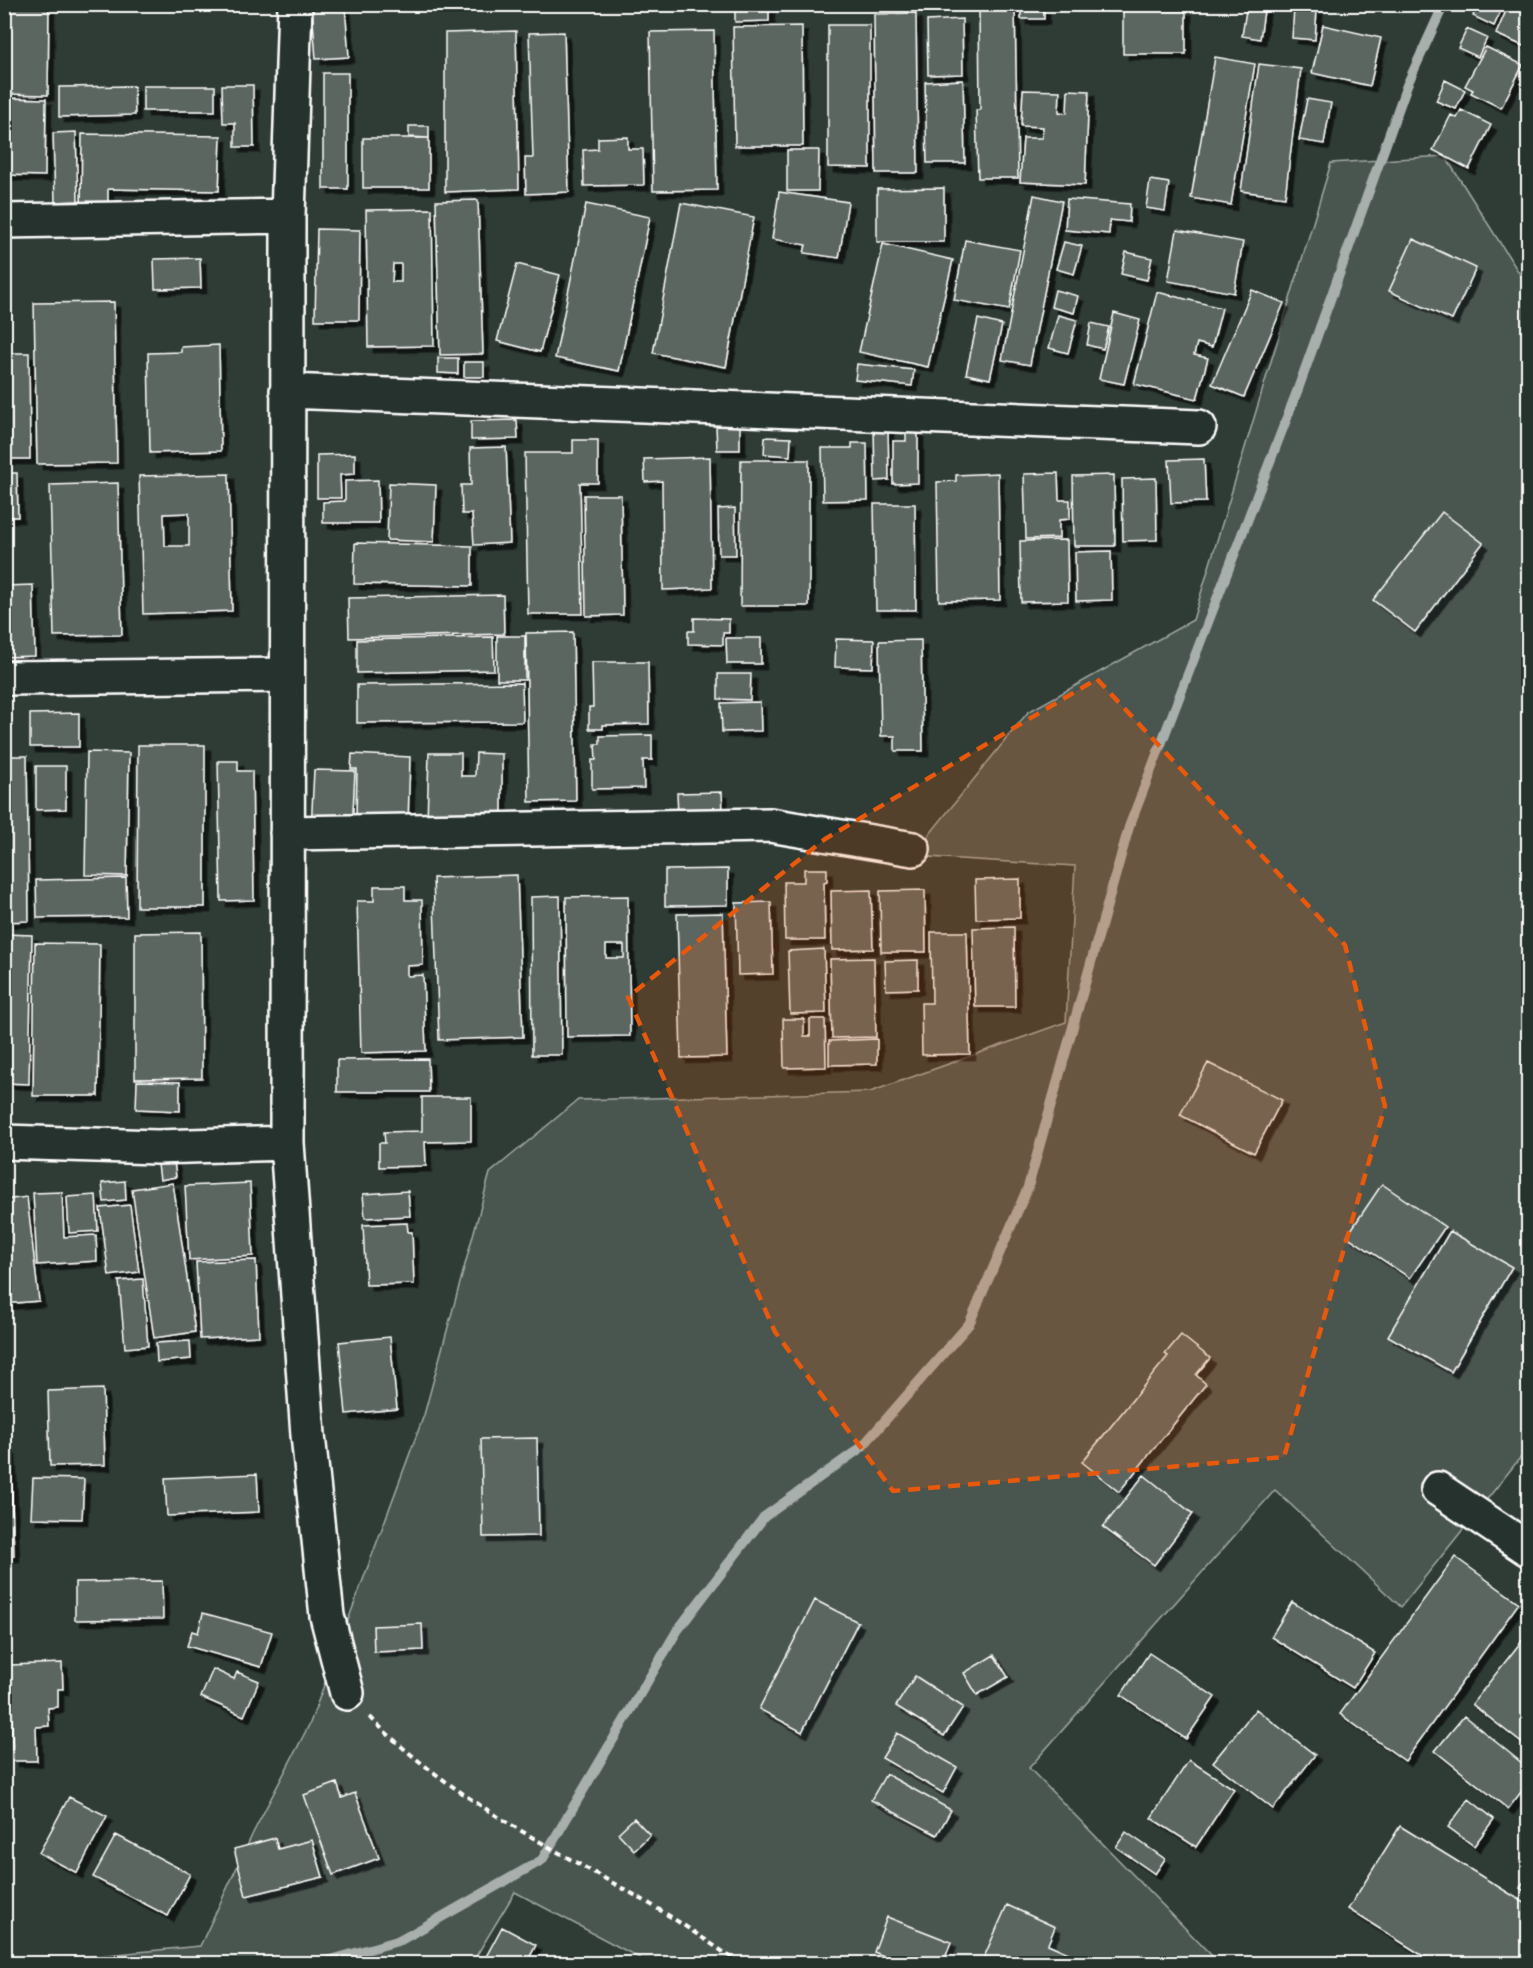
<svg xmlns="http://www.w3.org/2000/svg" width="1533" height="1968" viewBox="0 0 1533 1968" font-family="'Comic Neue',sans-serif">
<defs>
<filter id="shadow"><feDropShadow dx="5.5" dy="5.5" stdDeviation="0" flood-color="#0009"/></filter>
</defs>
<rect width="100%" height="100%" fill="#2f3b35"/>
<filter id="ink" filterUnits="userSpaceOnUse"><feTurbulence type="fractalNoise" baseFrequency=".0167" numOctaves="2"/><feDisplacementMap in="SourceGraphic" scale="12" xChannelSelector="R" yChannelSelector="G"/><feConvolveMatrix kernelMatrix="1 2 1 2 8 2 1 2 1" color-interpolation-filters="sRGB"/></filter>
<g filter="url(#ink)">
<path fill="#4a544f" stroke="#a4aaa7" stroke-width="1.5" d="M1445,156L1528,287V1448L1401,1607L1275,1490L1029,1768L1219,1963H649L515,1892L472,1963L14,1964L200,1946L253,1833L310,1723L424,1415L490,1173L578,1100L870,1092L1066,1022L1075,866L912,856L1028,712L1193,620L1331,163Z"/>
<g fill="none" stroke-linecap="round" stroke-linejoin="round">
<path stroke="#a9afac" stroke-width="10" d="M317,1964L401,1940L542,1860L677,1631L764,1517L862,1447L969,1324L1028,1187L1129,827L1298,389L1407,85L1444,4"/>
</g>
<path fill="#5b6661" stroke="#fff" stroke-width="1.5" fill-rule="evenodd" filter="url(#shadow)" d="M4,4H49L48,95L4,94Z
M735,4H769V21L735,22Z
M1021,4H1044V19H1021Z
M1134,4H1155V7H1134Z
M1247,4H1265L1260,39L1242,36Z
M1478,4H1504L1494,26L1473,16Z
M1509,4H1528V48L1496,34Z
M345,6L349,57L316,59L312,8Z
M1015,8L1018,178H978L976,110H980L979,9Z
M1294,8L1317,9L1315,40L1292,38Z
M1123,10H1186V54H1123Z
M916,13L918,173H876L874,14Z
M962,19L963,74L928,75L927,21Z
M828,25H870V168L828,167Z
M1323,25L1381,38L1370,86L1312,73Z
M802,26L803,146H735L733,27Z
M1467,29L1487,38L1478,57L1458,48Z
M516,31L519,189L445,192V33Z
M714,31L717,190L653,191L650,32Z
M564,32L569,192L526,194L525,158H533L529,33Z
M1486,47L1523,65L1501,108L1471,93L1473,90L1465,86Z
M1215,57L1255,64L1231,205L1191,198Z
M1259,64L1301,69L1285,197L1241,191Z
M323,73H348V189H323Z
M963,80L965,163H927L925,82Z
M1445,80L1465,90L1456,109L1436,101Z
M222,85H253L254,147H235V123H223Z
M134,86L135,115L59,117V87Z
M143,86H215V111H143Z
M1023,90L1060,91L1059,112L1067,113L1068,90L1089,91L1085,185L1020,182L1023,138H1042L1043,127L1021,126Z
M4,98L46,99L45,176L4,175Z
M1307,99L1331,103L1324,144L1299,140Z
M1461,110L1491,125L1469,169L1433,150L1451,115L1457,118Z
M409,126H429V138L409,137Z
M76,132L78,201L55,202L53,133Z
M82,134L221,136L219,191L108,189V207L81,206Z
M628,137V149H643L644,185L584,186L583,150L598,149V138Z
M363,138H429V188H363Z
M787,150H819L818,191H787Z
M1150,180L1169,183L1165,211L1146,208Z
M944,188V242H877V189Z
M779,192L848,202L839,258L804,253L806,245L772,239Z
M1034,195L1062,201L1030,365L1002,360Z
M1067,199L1130,204L1129,222L1110,220L1109,234L1065,230Z
M478,200L483,354L440,355L436,201Z
M681,203L754,217L726,367L653,353Z
M586,204L650,217L619,371L555,358Z
M432,209L434,346L368,347L366,210ZM393,264H401V282H392Z
M317,229L360,230L359,320H315Z
M1177,230L1243,242L1234,293L1168,281Z
M1413,239L1476,268L1452,320L1389,291Z
M965,240L1020,250L1009,310L954,300Z
M1064,242L1082,246L1074,274L1056,269Z
M883,244L953,260L928,367L859,352Z
M1126,252L1152,258L1147,280L1121,274Z
M200,258L201,288L155,289L154,259Z
M517,264L560,275L540,352L497,341Z
M1055,290L1078,296L1074,313L1051,307Z
M1252,290L1284,303L1244,397L1212,384Z
M1157,292L1222,308L1212,347L1197,343L1194,355L1208,358L1197,399L1134,384Z
M114,302L117,463L37,464L34,303Z
M1114,313L1140,320L1124,384L1099,379Z
M1058,315L1077,320L1068,353L1049,348Z
M978,319L1002,325L990,379L966,374Z
M1091,323L1109,327L1103,349L1087,345Z
M219,345L221,451L150,453L148,353L181,352V347Z
M4,353H29L30,459H4Z
M438,358H458V374L438,373Z
M464,362H484V377H464Z
M857,364L914,370L912,386L855,380Z
M517,420L518,439L471,440V421Z
M716,426H740V450H717Z
M874,428H888L889,480L875,481Z
M906,431H918V483L893,484V441H906Z
M765,437L791,438L790,456L764,454Z
M573,440H598V483H580L583,614H528L525,453H573Z
M852,443H867L868,500L823,501L822,448H852Z
M506,447L510,543L474,545L472,514H462L461,485H471L470,448Z
M355,454V474L340,475L341,498H317V455Z
M710,457L712,588L663,590L662,481L645,482L644,459Z
M1204,459L1206,502L1171,503L1169,460Z
M741,460H809V606H740Z
M4,473H17L18,517H4Z
M998,473L1000,600L939,601L937,482L956,481V475Z
M1058,473L1059,500H1070V519L1059,520V538L1026,539L1024,474Z
M229,474L232,611L143,614L139,476ZM189,513V546H165L164,514Z
M1114,475L1115,546H1074L1073,476Z
M1156,478L1157,540L1123,541L1122,479Z
M378,480L379,523H323V502L345,501V481Z
M118,483L122,635L54,636L50,485Z
M389,483L436,485L434,542L387,540Z
M584,495H621L623,615L586,616Z
M874,504H915L916,610H876Z
M735,508L736,555H719L718,509Z
M1442,512L1483,543L1415,632L1373,600Z
M1067,540L1068,601L1021,602L1020,541Z
M355,543L472,546V586L354,584Z
M1111,551L1112,600L1076,601L1075,552Z
M33,585L35,656L4,657V586Z
M503,595L504,634L349,638L348,598Z
M694,618L729,619V633H723V645L688,644V631H694Z
M573,632L576,801L529,802L526,633Z
M497,636H525V680H497Z
M493,637L494,670L357,673V640Z
M726,638H761V664H727Z
M836,639L874,640L873,668L835,667Z
M921,640L923,751H895V736H881L879,641Z
M592,662H648L649,724L603,725V729H589V707H593Z
M718,674H751L750,700L718,699Z
M522,683L523,722L357,723V685Z
M760,702L761,731L722,732L721,703Z
M79,713V747H30V714Z
M652,735V760H643L644,788L592,789V760H596L595,744H600V736Z
M138,745H205V907H137Z
M87,752L129,753L127,876L85,875Z
M429,753H461V776H475L476,753L502,754V823L427,822Z
M352,754L410,757L408,823L356,821L357,769H351Z
M4,756H27L29,921L4,922Z
M218,761H238V771H252L254,900L221,901Z
M36,766H66V809L36,810Z
M314,770L355,771L352,831L311,829Z
M722,792L723,815L678,816L677,793Z
M728,869V905L665,906V870Z
M804,869H827V881L824,882L825,940H785L784,882H804Z
M517,875L523,1037L439,1040L433,878Z
M126,878L127,917L37,918L36,880Z
M1020,879V918L976,919L975,880Z
M374,886H405V900H422L423,965L407,966V976L423,975L426,1051L361,1053L357,901H374Z
M871,890L873,949L832,950L831,891Z
M925,890L926,952H881L880,891Z
M560,896L562,1055H532L531,897Z
M628,896L630,1036L567,1037L566,897ZM606,945H624V958H606Z
M771,902L773,974L738,975L736,903Z
M723,913L727,1057L681,1058L677,914Z
M1014,927L1015,1007H975L973,928Z
M201,932L202,1078L135,1079V933Z
M931,932H967L970,1054L922,1055L921,1003H932Z
M4,934L32,935L29,1084L4,1083Z
M35,943L100,944L98,1096H33Z
M824,949L826,1013L790,1014L788,951Z
M874,958L876,1037L832,1038L830,959Z
M918,960V989L886,990L885,961Z
M783,1019H804V1036H810V1019H825L826,1067L784,1068Z
M877,1039V1064L829,1065V1041Z
M428,1059L429,1092H337V1060Z
M1208,1063L1282,1100L1254,1153L1180,1115Z
M137,1081L180,1082V1111L136,1109Z
M422,1097H471V1141L425,1142L426,1166L379,1167V1143H385L384,1132L422,1131Z
M173,1154L176,1177L160,1180L157,1157Z
M125,1181L126,1200L104,1202L102,1183Z
M173,1183L195,1332L154,1338L132,1189Z
M250,1183L253,1256L189,1260L185,1186Z
M1382,1184L1445,1227L1410,1278L1347,1236Z
M408,1191L410,1216L365,1218L363,1194Z
M62,1192L64,1237L96,1235L97,1261L37,1265L33,1193Z
M96,1195L98,1231L69,1233L67,1197Z
M27,1197L39,1301L4,1304V1200Z
M130,1205L139,1272L109,1276L100,1208Z
M407,1223L408,1232H412L414,1284L366,1285L363,1225Z
M1450,1231L1512,1267L1451,1372L1388,1336Z
M256,1260L259,1336L200,1339L196,1262Z
M143,1279L148,1346L125,1348L119,1281Z
M1181,1335L1210,1358L1196,1375L1206,1384L1119,1492L1082,1462L1168,1356L1165,1354Z
M390,1337L397,1409L346,1414L339,1342Z
M190,1341L191,1359L157,1362L156,1343Z
M103,1389L105,1465L50,1466L48,1391Z
M537,1438L539,1536L483,1537L481,1439Z
M4,1450H10L14,1556H4Z
M257,1474L259,1512L167,1516L165,1478Z
M1144,1475L1193,1514L1154,1565L1103,1527Z
M33,1478L84,1479L82,1519L31,1518Z
M1455,1557L1519,1603L1405,1761L1340,1714Z
M162,1581L163,1619L75,1620V1582Z
M815,1600L858,1622L802,1732L759,1709Z
M1292,1602L1375,1653L1353,1688L1271,1637Z
M203,1613L272,1632L261,1667L187,1646L192,1631L198,1633Z
M422,1624L423,1650L374,1652L373,1626Z
M1528,1633V1748L1472,1704Z
M1149,1653L1215,1697L1186,1739L1121,1695Z
M994,1655L1008,1677L977,1695L964,1673Z
M62,1663L63,1689H58V1707L48,1708L49,1726L36,1727L37,1761H13L10,1665Z
M213,1669L234,1679L237,1672L259,1681L244,1716L201,1697Z
M915,1676L963,1707L944,1736L896,1706Z
M1256,1709L1315,1755L1273,1809L1213,1762Z
M1464,1716L1528,1768V1783L1508,1809L1435,1751Z
M897,1733L957,1767L943,1793L882,1758Z
M1189,1760L1234,1789L1196,1847L1151,1818Z
M886,1774L951,1810L937,1835L871,1800Z
M337,1783L342,1798L355,1793L379,1858L333,1875L304,1795Z
M69,1797L107,1816L77,1873L39,1853Z
M1469,1799L1494,1819L1474,1846L1448,1827Z
M634,1818L650,1835L634,1850L618,1833Z
M1400,1826L1528,1905V1964H1436L1348,1909Z
M1126,1832L1165,1859L1155,1874L1116,1847Z
M116,1835L190,1874L168,1916L93,1877Z
M275,1838L278,1849L312,1840L323,1877L246,1896L234,1849Z
M1528,1875V1894L1520,1888Z
M1007,1905L1055,1927L1048,1944L1093,1964H981Z
M887,1917L951,1942L943,1964H903L874,1952Z
M502,1927L536,1945L526,1964H482Z"/>
<g fill="none" stroke-linecap="round" stroke-linejoin="round">
<g stroke="#fff" stroke-width="38">
<path id="street" d="M295,4L288,216L287,1143L308,1435L327,1616L347,1693
M4,221L288,216
M287,391L1199,427
M4,678L287,675
M287,833L770,825L913,849
M4,1142L157,1147L287,1143
M1438,1489L1528,1549"/>
</g>
<path stroke="#fff" stroke-width="4" stroke-dasharray="6 4.5" stroke-linecap="butt" d="M370,1717C447,1795 544,1844 638,1897C673,1917 707,1941 741,1964"/>
<use href="#street" stroke="#26332d" stroke-width="33"/>
</g>
</g>
<path fill="#e8590c" fill-opacity="0.2" stroke="#e8590c" stroke-width="4.5" stroke-dasharray="12 8" stroke-linejoin="round" d="M1097,679L1345,945L1385,1106L1284,1457L893,1491L775,1332L628,997L825,839Z"/>
<rect width="1533" height="1968" fill="none" stroke="#26332d" stroke-width="24"/>
<rect x="12" y="12" width="1509" height="1944" fill="none" stroke="#fff" stroke-width="2" filter="url(#ink)"/>
</svg>
